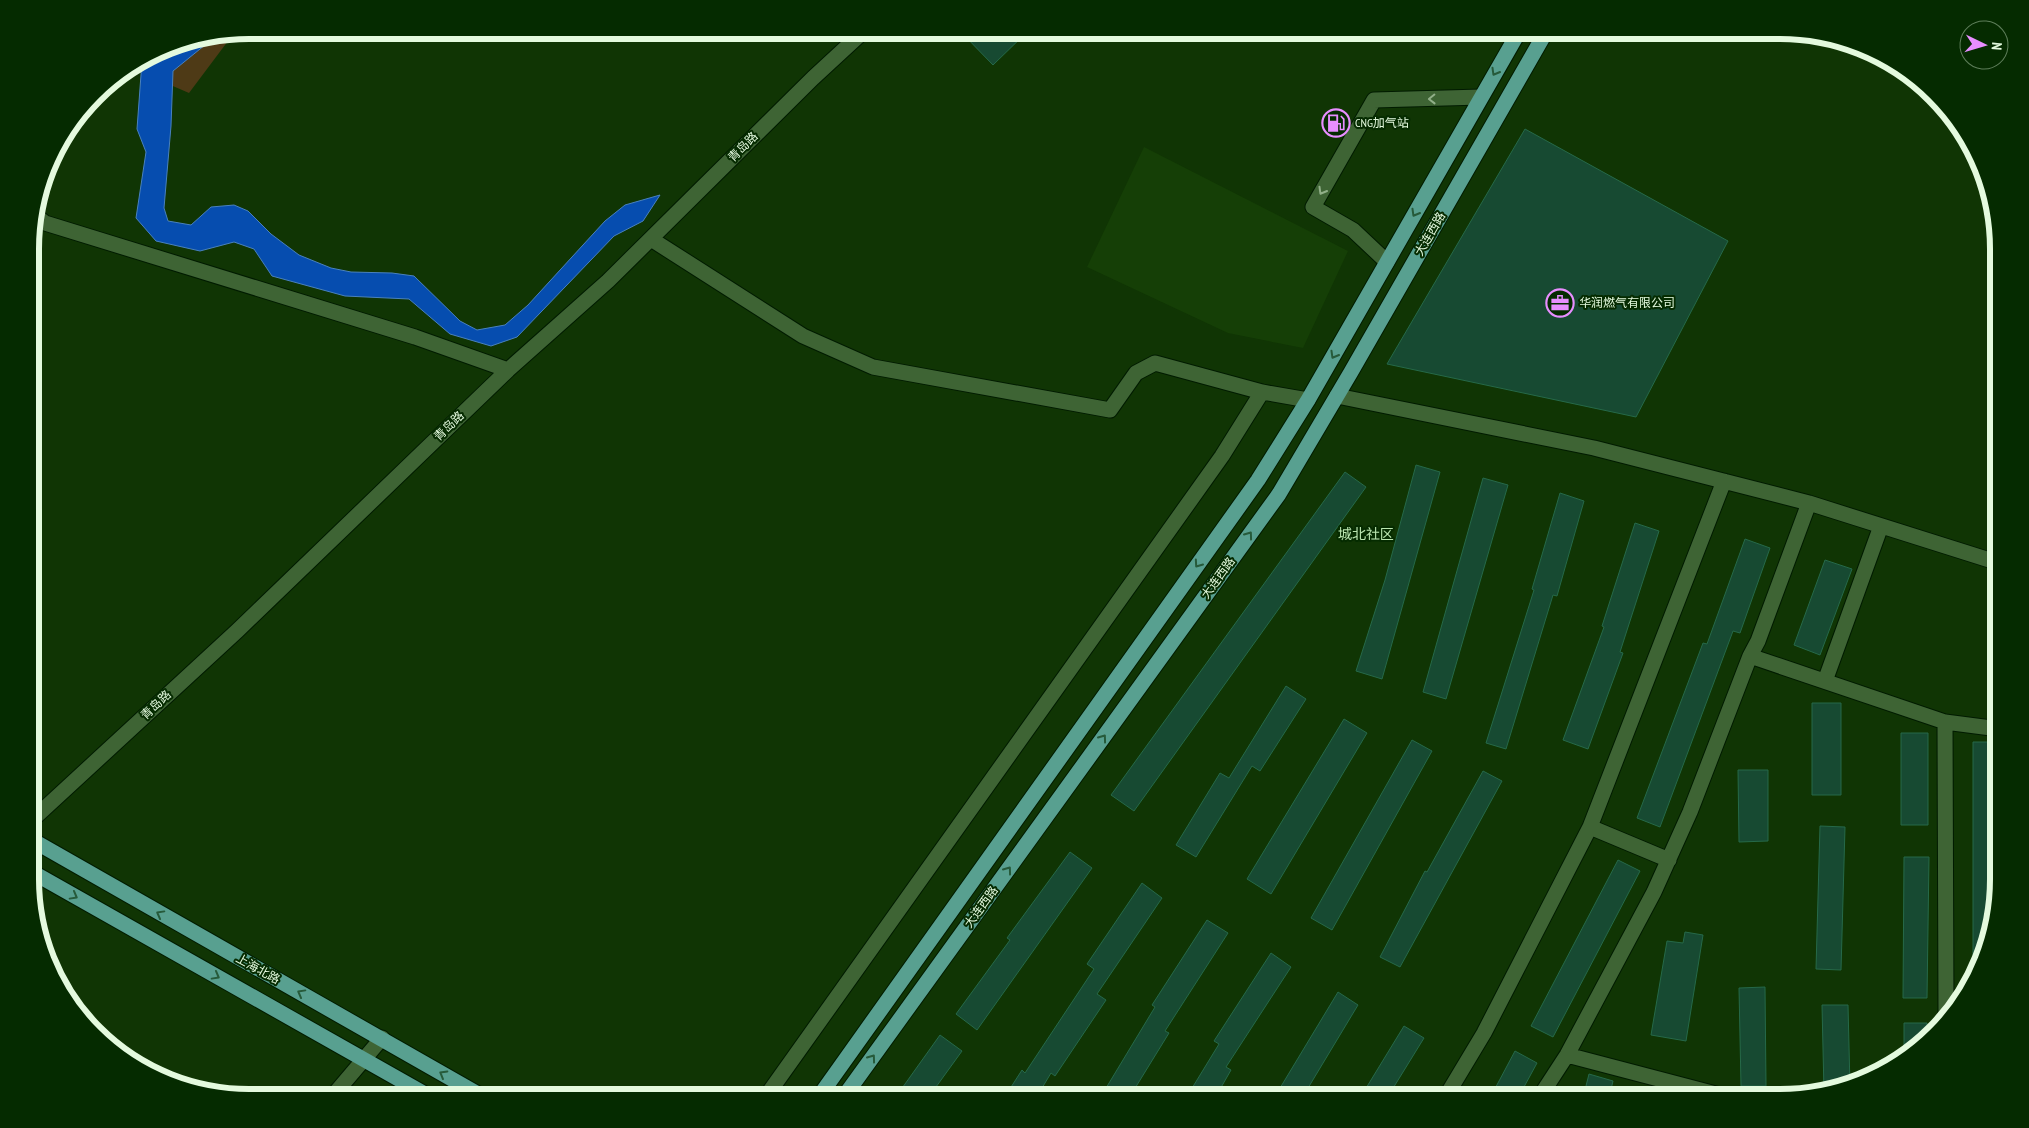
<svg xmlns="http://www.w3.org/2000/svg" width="2029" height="1128" viewBox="0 0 2029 1128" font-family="'PT Sans Narrow','Noto Sans SC',sans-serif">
<rect width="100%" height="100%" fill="#103504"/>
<path fill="#153f06" d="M1144,147L1348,251L1303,348L1228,333L1087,267Z"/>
<path fill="#4e3a16" d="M234,33L189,93L131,68L165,47Z"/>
<path fill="#064daf" stroke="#4981bd" d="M216,36L173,71L171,126L164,208L168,221L191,225L211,207L234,205L248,211L271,234L299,255L331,268L351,272L392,273L414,276L460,321L477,330L505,325L528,305L605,221L625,205L660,195L643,221L614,236L517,337L491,346L450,334L409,299L345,296L272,276L254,249L234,242L200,251L156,241L136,218L146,152L137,129L142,61L165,47Z"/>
<path fill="#174a32" stroke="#266949" d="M959,30H1029L993,65Z
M1525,129L1728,241L1636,417L1387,364Z
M1416,465L1440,472L1382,679L1356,671L1385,580Z
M1345,472L1366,487L1134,811L1111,795Z
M1483,478L1508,485L1446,699L1423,692Z
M1560,493L1584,501L1557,596L1553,595L1506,749L1486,743L1534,590L1532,589Z
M1635,523L1659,531L1620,652L1623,653L1588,749L1563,740L1604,627L1602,626Z
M1745,539L1770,548L1740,633L1733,631L1660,827L1637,818L1703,643L1707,644Z
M1825,560L1852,569L1820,655L1794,645Z
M1286,686L1306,699L1260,771L1252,766L1196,857L1176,845L1220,773L1229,778Z
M1812,703H1841V795H1812Z
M1344,719L1367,733L1271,894L1247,879Z
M1901,733H1928V825H1901Z
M1412,740L1432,751L1332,930L1311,918Z
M1973,742H1999V893L1976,966H1973Z
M1738,770H1768V841L1739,842Z
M1483,771L1502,781L1400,967L1380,957L1425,871L1427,872Z
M1820,826L1845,827L1841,970L1816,969Z
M1070,852L1092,868L977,1030L956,1014L1010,940L1007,938Z
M1904,857H1929L1927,998H1903Z
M1618,860L1640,871L1553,1037L1531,1026Z
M1142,883L1162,898L1097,994L1106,1000L1055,1076L1051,1073L1036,1098H1004L1022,1070L1025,1073L1094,969L1087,964Z
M1207,920L1228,933L1165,1031L1169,1033L1129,1098H1100L1155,1007L1152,1005Z
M1685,932L1703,935L1686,1041L1651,1035L1667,941L1683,943Z
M1271,953L1291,967L1226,1067L1231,1070L1215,1098H1186L1219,1044L1214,1041Z
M1765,987L1766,1086H1741L1739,988Z
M1338,992L1358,1005L1302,1098H1274Z
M1822,1005H1848L1850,1087L1824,1092Z
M1904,1023H1927V1034L1904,1059Z
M1404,1026L1424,1038L1387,1098H1360Z
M940,1035L962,1051L928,1098H895Z
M1515,1051L1537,1063L1518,1098H1490Z
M1589,1074L1613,1081L1609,1098H1583Z"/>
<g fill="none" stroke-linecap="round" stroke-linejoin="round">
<g stroke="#011b00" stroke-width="17">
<path id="minor" d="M34,214L45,223L415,337L508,370
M651,239L803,336L873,367L1110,410L1136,373L1155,363L1262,392
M1387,262L1353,230L1313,207L1374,100L1481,97
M1337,396L1594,448L1809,503L1999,563
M1750,656L1945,722L1999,729
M1825,681L1881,526
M1945,722L1946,1014
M32,820L237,631L508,370L608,281L813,78L865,30
M1590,827L1669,860
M1567,1055L1731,1098
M331,1098L382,1038
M765,1098L1222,456L1262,392L1308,400
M1445,1098L1484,1033L1590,827L1724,481
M1539,1098L1567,1055L1654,892L1690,812L1750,656L1758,641L1809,503"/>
</g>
<g stroke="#011b00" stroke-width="17">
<path id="major" d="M32,840L485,1098
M32,872L432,1098
M818,1098L1258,480L1308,400L1520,30
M843,1098L1279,494L1351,372L1547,30"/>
</g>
<use href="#minor" stroke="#3e6434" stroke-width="15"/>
<use href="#major" stroke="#58a090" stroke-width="15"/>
</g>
<defs><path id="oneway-chevron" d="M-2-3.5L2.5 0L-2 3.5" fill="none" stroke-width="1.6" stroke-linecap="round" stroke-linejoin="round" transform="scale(1.25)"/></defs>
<g stroke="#265a3a">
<use href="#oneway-chevron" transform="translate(1495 72) rotate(120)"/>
<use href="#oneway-chevron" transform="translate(1415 213) rotate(120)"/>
<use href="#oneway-chevron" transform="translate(1334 355) rotate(120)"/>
<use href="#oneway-chevron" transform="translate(1249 535) rotate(-54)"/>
<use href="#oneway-chevron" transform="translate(1198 564) rotate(125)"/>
<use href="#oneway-chevron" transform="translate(1103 738) rotate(-54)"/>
<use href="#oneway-chevron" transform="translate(1008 870) rotate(-54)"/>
<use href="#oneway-chevron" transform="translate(74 896) rotate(29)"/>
<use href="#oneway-chevron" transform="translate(160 914) rotate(-151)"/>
<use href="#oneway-chevron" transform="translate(216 976) rotate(29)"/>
<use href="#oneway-chevron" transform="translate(301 993) rotate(-151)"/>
<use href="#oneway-chevron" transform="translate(872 1058) rotate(-54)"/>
<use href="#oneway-chevron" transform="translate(443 1074) rotate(-150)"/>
</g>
<g stroke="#91af89">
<use href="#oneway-chevron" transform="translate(1432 99) rotate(179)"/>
<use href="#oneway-chevron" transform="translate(1322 191) rotate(120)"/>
</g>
<defs>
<g id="fuel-ring" transform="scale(1.4375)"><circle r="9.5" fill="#052b00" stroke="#e88eff" stroke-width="1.5"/><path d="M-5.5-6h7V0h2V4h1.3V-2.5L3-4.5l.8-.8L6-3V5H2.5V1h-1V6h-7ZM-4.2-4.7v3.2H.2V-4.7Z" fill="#e88eff"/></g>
<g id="office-ring" transform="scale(1.4375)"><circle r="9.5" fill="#052b00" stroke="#e88eff" stroke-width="1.5"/><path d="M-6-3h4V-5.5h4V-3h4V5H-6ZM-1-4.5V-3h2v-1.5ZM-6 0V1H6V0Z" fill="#e88eff"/></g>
</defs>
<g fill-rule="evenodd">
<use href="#fuel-ring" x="1336" y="123"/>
<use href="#office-ring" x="1560" y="303"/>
</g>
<g text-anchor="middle" stroke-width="4" stroke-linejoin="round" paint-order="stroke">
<g font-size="12" fill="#e4fade" stroke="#052b00" text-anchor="start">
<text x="1355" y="127">CNG加气站</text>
<text x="1579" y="307">华润燃气有限公司</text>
</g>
<g font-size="12" fill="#e4fade" stroke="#052b00">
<text transform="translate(743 147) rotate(-45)" y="4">青岛路</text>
<text transform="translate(1430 234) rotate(-60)" y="4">大连西路</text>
<text transform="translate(449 426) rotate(-44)" y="4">青岛路</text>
<text transform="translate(1218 578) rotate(-54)" y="4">大连西路</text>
<text transform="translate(156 705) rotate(-43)" y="4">青岛路</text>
<text transform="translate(981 907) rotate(-54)" y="4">大连西路</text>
<text transform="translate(258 969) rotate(29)" y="4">上海北路</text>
</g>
<g font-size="14" fill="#bbe6b0" stroke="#052b00">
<text x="1366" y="539">城北社区</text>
</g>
</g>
<path d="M0 0H2029V1128H0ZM249 39H1780A210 210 0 0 1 1990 249V879A210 210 0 0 1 1780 1089H249A210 210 0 0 1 39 879V249A210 210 0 0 1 249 39Z" fill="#052b00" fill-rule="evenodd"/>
<path fill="none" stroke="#e4fade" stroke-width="6" d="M249 39H1780A210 210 0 0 1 1990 249V879A210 210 0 0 1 1780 1089H249A210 210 0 0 1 39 879V249A210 210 0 0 1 249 39Z"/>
<g transform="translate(1984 45) rotate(95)"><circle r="24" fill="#052b00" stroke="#5e7e59"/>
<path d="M0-4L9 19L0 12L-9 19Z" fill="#e88eff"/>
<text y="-8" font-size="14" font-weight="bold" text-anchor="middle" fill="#e4fade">N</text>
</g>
</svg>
